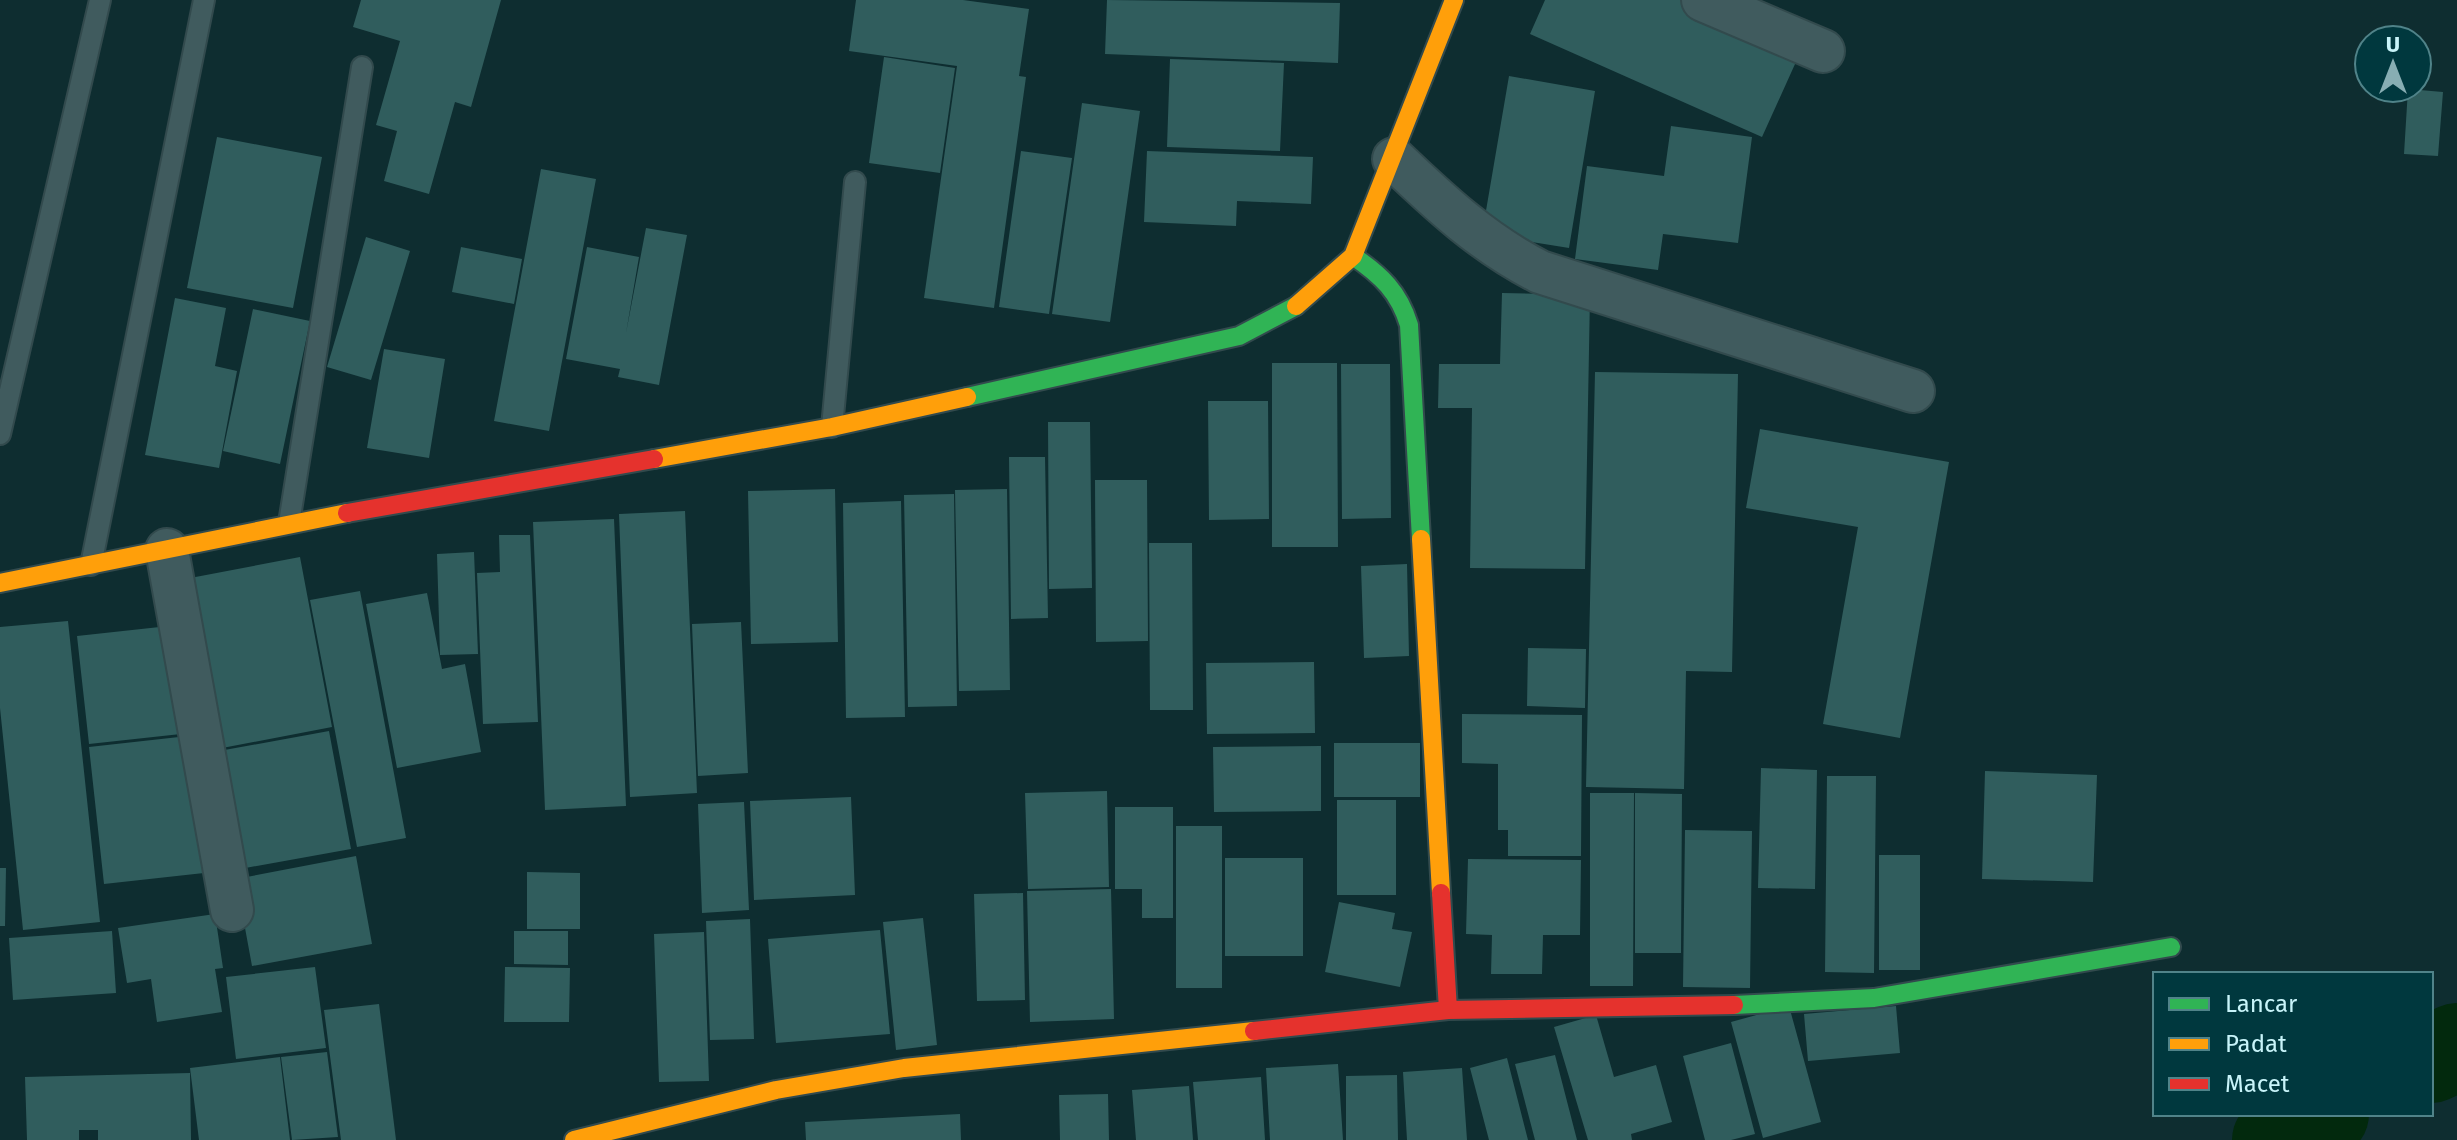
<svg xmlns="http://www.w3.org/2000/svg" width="2457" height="1140" viewBox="0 0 2457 1140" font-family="'Fira Sans',sans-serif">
<rect width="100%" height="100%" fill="#0e2d30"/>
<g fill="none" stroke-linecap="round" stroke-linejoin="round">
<path stroke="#02290d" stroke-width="88" d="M2431,1059L2457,1047
M2276,1140L2325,1114"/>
</g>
<path fill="#305d5d" d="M361,0H501L471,107L455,102L429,194L384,181L397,131L376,125L400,41L353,27Z
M856,0H963L1029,9L1019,76L1026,77L994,308L924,298L957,66L849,51Z
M1107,0L1340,3L1338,63L1105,54Z
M1545,0H1680L1800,53L1762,137L1530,34Z
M884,57L955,68L940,173L869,163Z
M1170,59L1284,63L1280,151L1167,147Z
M1509,76L1595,91L1569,248L1482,234Z
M2408,89L2443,92L2438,156L2404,154Z
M1082,103L1140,111L1110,322L1052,314Z
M1671,126L1752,137L1738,243L1663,234L1658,270L1575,259L1587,166L1664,176Z
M217,137L322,157L293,308L187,288Z
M1021,151L1072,158L1049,314L999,307Z
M1147,151L1313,157L1311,204L1237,201L1236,226L1144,222Z
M541,169L596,179L549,431L494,421Z
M646,228L687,235L659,385L618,377L620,369L566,359L587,247L639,257L626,333Z
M366,237L410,251L371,380L327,367Z
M461,247L522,259L514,304L452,292Z
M1502,293L1590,295L1585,569L1470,568L1472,408H1438L1439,364H1500Z
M175,298L226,308L215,366L237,371L219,468L145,455Z
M253,309L310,321L280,464L223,451Z
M384,349L445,359L429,458L367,448Z
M1272,363H1337L1338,547H1272Z
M1341,364H1390L1391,518L1342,519Z
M1595,372L1738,374L1732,672L1686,671L1684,789L1586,787Z
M1208,401H1268L1269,519L1209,520Z
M1048,422H1090L1092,588L1049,589Z
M1760,429L1949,462L1900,738L1823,724L1858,527L1746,508Z
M1009,457H1045L1048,618L1011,619Z
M1095,480H1147L1148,641L1096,642Z
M835,489L838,642L751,644L748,491Z
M1007,489L1010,690L959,691L955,490Z
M954,494L957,706L908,707L904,495Z
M901,501L905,717L846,718L843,503Z
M685,511L697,793L630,797L619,514Z
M614,519L626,806L545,810L533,522Z
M499,535H530L538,722L483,724L477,573L500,572Z
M1149,543H1192L1193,710H1150Z
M474,552L478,654L440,655L437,554Z
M300,557L332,727L217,749L185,579Z
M1407,564L1409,656L1364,658L1361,566Z
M360,591L406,838L357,847L310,600Z
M427,593L442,669L465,664L481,752L397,768L366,604Z
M68,621L100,922L23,930L0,708V627Z
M741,622L748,773L698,776L692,624Z
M178,625L190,733L89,744L77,636Z
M1528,648L1586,649L1585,708L1527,706Z
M1314,662L1315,733L1207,734L1206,663Z
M1462,714L1582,715L1581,856H1508V830H1498V764L1462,763Z
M329,731L351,849L240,869L219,751Z
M197,735L213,872L104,884L89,747Z
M1334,743H1420V797H1334Z
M1321,746V811L1214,812L1213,747Z
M1761,768L1817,770L1815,889L1758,888Z
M1985,771L2097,775L2093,882L1982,879Z
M1827,776H1876L1874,973L1825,972Z
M1107,791L1109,887L1028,889L1025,793Z
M1590,793H1634L1633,986H1590Z
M1635,793L1682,794L1681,953H1635Z
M851,797L855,895L754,900L750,801Z
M1337,800H1396V895H1337Z
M744,802L749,910L702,913L698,804Z
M1115,807H1173V918H1142V889H1115Z
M1176,826H1222V988H1176Z
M1685,830L1752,831L1750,988L1683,987Z
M1879,855H1920V970H1879Z
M356,856L372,944L252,966L236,879Z
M1225,858H1303V956H1225Z
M1468,859L1581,860L1580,935H1543L1542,974H1491L1492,935L1466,934Z
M0,868H6L5,926H0Z
M527,872L580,873V929H527Z
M1111,889L1114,1019L1030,1022L1027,891Z
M1023,893L1025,1000L977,1001L974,894Z
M1339,902L1395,913L1392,929L1412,932L1400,987L1325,972Z
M215,914L223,968L215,969L222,1012L157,1022L151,979L127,983L118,928Z
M923,918L937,1045L896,1050L883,922Z
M750,919L754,1039L710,1040L706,921Z
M880,930L890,1034L776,1043L768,939Z
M112,931L116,993L13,1000L9,938Z
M514,931H568V965L514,964Z
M704,932L709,1081L659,1082L654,934Z
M315,967L326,1048L236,1059L226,977Z
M505,967L570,968L569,1022H504Z
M379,1004L396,1140H341L324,1010Z
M1789,1006L1821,1122L1763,1138L1731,1022Z
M1896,1006L1900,1053L1808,1061L1804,1014Z
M1596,1015L1614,1077L1656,1065L1672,1122L1631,1134L1632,1140H1588L1554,1027Z
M1731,1043L1755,1134L1731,1140H1705L1683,1056Z
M327,1052L338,1137L292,1140L281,1057Z
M1555,1055L1577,1140H1535L1515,1064Z
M280,1057L290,1140H199L190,1068Z
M1507,1058L1528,1140H1489L1470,1068Z
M1338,1064L1343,1140H1270L1266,1068Z
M1462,1068L1467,1140H1407L1403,1072Z
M190,1073L191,1140H98V1130H79V1140H27L25,1077Z
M1397,1075L1398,1140H1346V1076Z
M1261,1077L1265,1140H1198L1193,1082Z
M1189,1086L1193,1140H1136L1132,1090Z
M1108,1094L1109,1140H1060L1059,1095Z
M960,1114L961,1140H806L805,1122Z"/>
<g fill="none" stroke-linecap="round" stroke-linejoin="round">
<g stroke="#324a4d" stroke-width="24">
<path id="lane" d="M832,427L855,182
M0,434L100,0
M289,523L362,67
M91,565L204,0"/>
</g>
<g stroke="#324a4d" stroke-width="46">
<path id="street" d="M1703,0L1823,51
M1394,159C1440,203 1483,243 1540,272L1913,391
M167,550L232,910"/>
</g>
<g stroke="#324a4d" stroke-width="22">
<path id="fast" d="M1353,256C1381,275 1399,292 1409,325L1421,539
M967,397L1239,336L1296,306
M1734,1005L1874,998L2171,947"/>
</g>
<g stroke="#324a4d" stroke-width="22">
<path id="slow" d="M1296,306L1353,256L1454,0
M654,459L832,427L967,397
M1421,539L1441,893
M0,583L347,513
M574,1140L776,1090L904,1068L1254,1031"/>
</g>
<g stroke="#324a4d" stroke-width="22">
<path id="jam" d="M347,513L654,459
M1441,893L1448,1010
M1254,1031L1448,1010L1734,1005"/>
</g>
<use href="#lane" stroke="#405b5e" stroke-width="20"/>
<use href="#street" stroke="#405b5e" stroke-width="42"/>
<use href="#fast" stroke="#30b455" stroke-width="18"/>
<use href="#slow" stroke="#ff9f0a" stroke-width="18"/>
<use href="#jam" stroke="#e5322d" stroke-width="18"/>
</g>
<rect x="2153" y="972" width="280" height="144" fill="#00383e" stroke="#508389" stroke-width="2"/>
<rect x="2169" y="998" width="40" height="12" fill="#30b455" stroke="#508389" stroke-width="2"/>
<text x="2225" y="1012" font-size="24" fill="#c8f4f9">Lancar</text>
<rect x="2169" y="1038" width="40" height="12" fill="#ff9f0a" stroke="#508389" stroke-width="2"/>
<text x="2225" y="1052" font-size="24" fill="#c8f4f9">Padat</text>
<rect x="2169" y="1078" width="40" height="12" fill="#e5322d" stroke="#508389" stroke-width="2"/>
<text x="2225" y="1092" font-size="24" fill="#c8f4f9">Macet</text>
<g transform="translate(2393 64)"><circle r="38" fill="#00383e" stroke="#508389" stroke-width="2"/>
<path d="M0-6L14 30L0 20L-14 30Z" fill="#87aeb3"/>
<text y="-12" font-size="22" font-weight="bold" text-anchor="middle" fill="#c8f4f9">U</text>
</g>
</svg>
